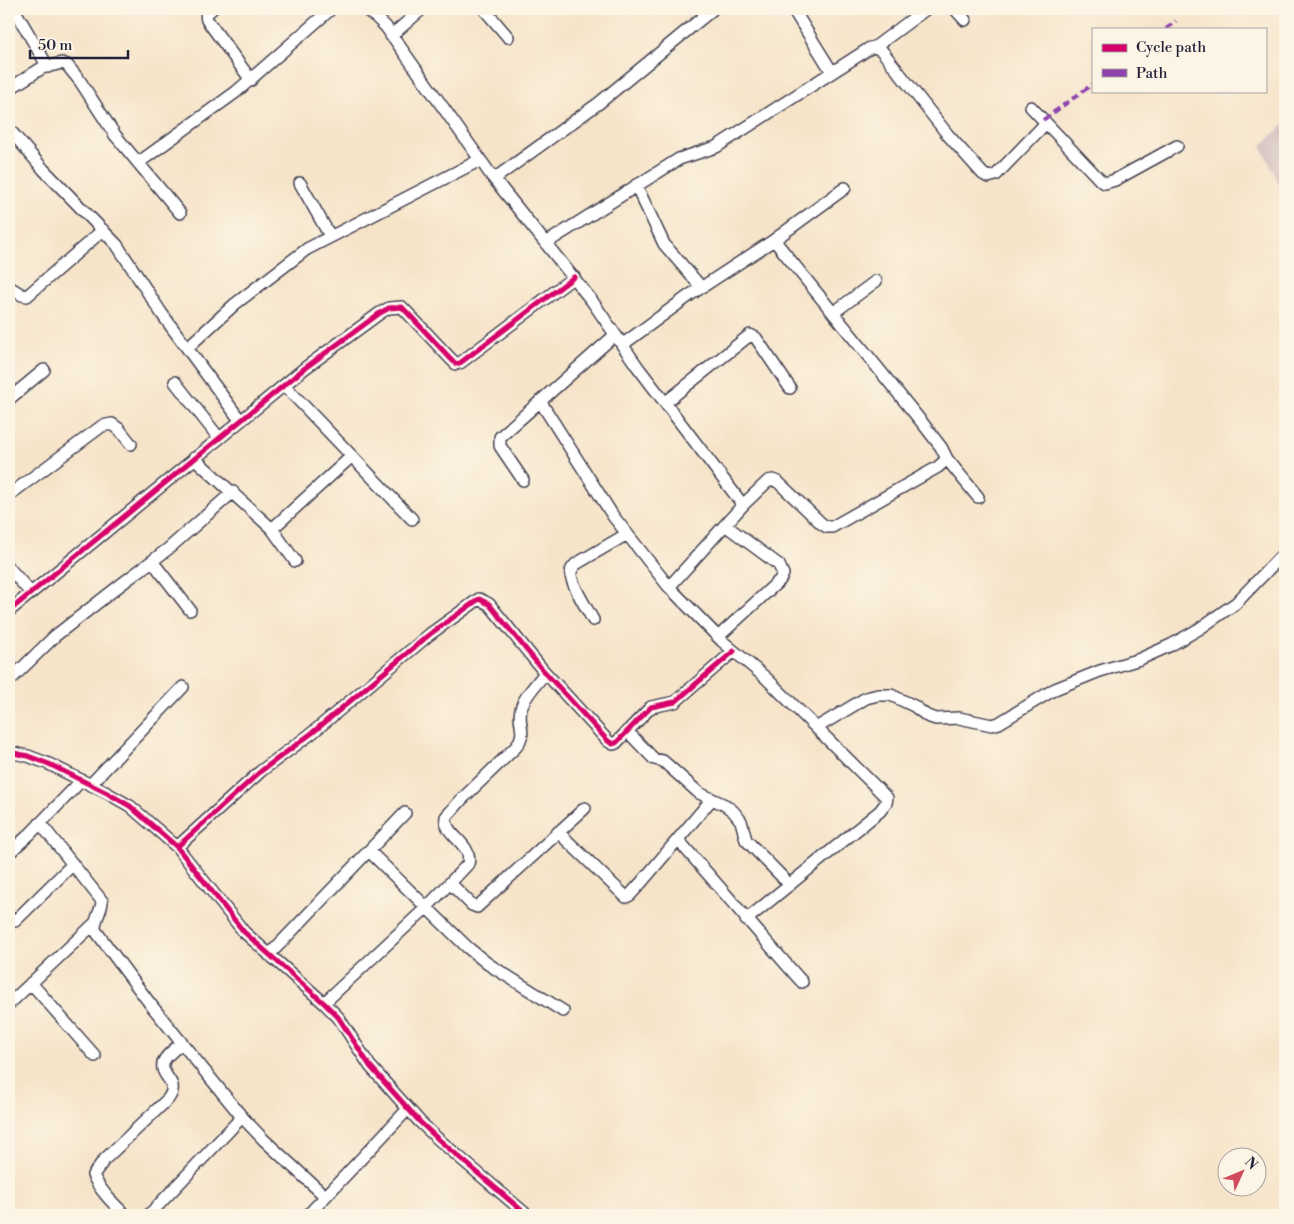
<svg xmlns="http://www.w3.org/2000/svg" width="1294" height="1224" viewBox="0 0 1294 1224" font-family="'Libre Bodoni',serif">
<rect width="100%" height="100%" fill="#fcf5e5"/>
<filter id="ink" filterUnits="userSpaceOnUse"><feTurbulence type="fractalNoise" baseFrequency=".02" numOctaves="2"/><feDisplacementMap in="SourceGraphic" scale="10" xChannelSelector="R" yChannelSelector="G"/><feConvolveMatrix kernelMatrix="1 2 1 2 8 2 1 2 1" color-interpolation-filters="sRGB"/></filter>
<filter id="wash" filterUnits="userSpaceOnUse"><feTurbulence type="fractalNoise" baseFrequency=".0096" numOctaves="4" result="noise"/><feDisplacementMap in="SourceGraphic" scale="20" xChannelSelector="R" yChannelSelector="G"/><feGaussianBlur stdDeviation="1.12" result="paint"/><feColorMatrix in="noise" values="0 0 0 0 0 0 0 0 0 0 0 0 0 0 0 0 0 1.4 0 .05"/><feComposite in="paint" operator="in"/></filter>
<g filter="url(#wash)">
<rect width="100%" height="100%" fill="#f6e4c9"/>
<path fill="#d2bfbf" d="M1285,123V197L1261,146Z"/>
</g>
<g filter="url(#ink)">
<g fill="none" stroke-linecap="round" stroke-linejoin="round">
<g stroke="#423f50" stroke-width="14">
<path id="street" d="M14,9L48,67
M212,9C208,12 205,14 207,20L251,80
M365,9L377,18L386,27L491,175L592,301L637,366L743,505
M484,9L508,37
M793,9L832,72
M955,9L965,20
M391,36L422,9
M875,47L926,9
M9,89L42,68L62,63L67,65L80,81L115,135L180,213
M1031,107L1100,180L1105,183L1115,180L1177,146
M9,129L44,170L117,245L162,314L240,420
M138,163L236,92L331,9
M494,179L599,103L713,9
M300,183L330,236
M636,185L664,244L701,287
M546,243L679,159L716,147L870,48L875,47L882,51L948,135L983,174L988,177L996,175L1046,123
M9,287L22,295L27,296L103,230
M833,313L876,281
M622,345L690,295L774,240L845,188
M188,347L235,304L307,249L480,160
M175,382L219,438
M284,385L412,519
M9,399L44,370
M540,401L613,516L669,587L722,641L766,678L887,798L886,803L880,811L746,920
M666,402L750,335L756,338L790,388
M194,458L272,529L295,561
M947,459L978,497
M523,480L500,446V437L615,335
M9,495L102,426L112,424L119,429L131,444
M272,529L352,456
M152,561L190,610
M9,568L31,593
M669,587L743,505L768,481L773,480L778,482L822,524L827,527H832L938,467L947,459L941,447L924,425L774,240
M9,611L305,368L380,313L389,308L402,307L450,358L456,364L460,363L574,277
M593,620C588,610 572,586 571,575C570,570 573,567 576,564L627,534
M718,637L780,580L783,574L779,565L725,525
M9,681L55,636L119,586L168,549L233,492
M816,728L866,698L878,695H891L914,706L927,716L936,719L959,718L992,725L999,723L1055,689L1100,671L1140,659L1171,645L1199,629L1236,603L1285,552
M627,731L654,759L663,761L699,793L725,805L733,811L741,821L746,840L790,885
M9,752L28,756L49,764L107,793L130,806L177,847L244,932L324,1003L338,1017L370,1066L420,1122L438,1139L527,1215
M90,785L183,687
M40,823L102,901C102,911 94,919 95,930L151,1005L242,1117L264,1140L325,1196
M558,832L626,897L630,895L640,884L712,799
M678,840C720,887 760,935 802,982
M177,847L261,771L312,733L430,634L479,599L489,604L542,669L608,741L613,744L616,743L651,707L675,702L734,651
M369,851L467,947L488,964L563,1011
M9,853L30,834L81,781
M450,883L472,905L477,907L585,808
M15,921L73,864
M269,955L405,813
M31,983L95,1056
M324,1003L427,907L468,864C474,844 443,835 446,817L462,799L516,747C528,730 517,726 521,709C523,698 538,682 545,673
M9,1004L95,923
M125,1215C113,1203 100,1191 93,1175L104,1160L168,1099C181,1081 160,1078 163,1063C165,1056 176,1048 182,1043
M149,1215L242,1117
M308,1215L408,1109"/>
</g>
<use href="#street" stroke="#fff" stroke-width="11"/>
<path stroke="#8e44ad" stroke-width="4" stroke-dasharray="8 4" stroke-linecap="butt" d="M1166,29L1176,21
M1043,120L1093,84"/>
<g stroke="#fcf5e5" stroke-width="8">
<path id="cycleway" d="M9,611L305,368L380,313L389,308L402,307L450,358L456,364L460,363L574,277
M9,752L28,756L49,764L107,793L130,806L177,847L244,932L324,1003L338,1017L370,1066L420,1122L438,1139L527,1215
M177,847L261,771L312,733L430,634L479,599L489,604L542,669L608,741L613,744L616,743L651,707L675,702L734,651"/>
</g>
<use href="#cycleway" stroke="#d6006c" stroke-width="5"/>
</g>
</g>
<rect width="1294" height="1224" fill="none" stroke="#fcf5e5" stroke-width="30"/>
<rect x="1092" y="28" width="175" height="65" fill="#fcf5e5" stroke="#a5a1a1"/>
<rect x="1102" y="44" width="25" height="8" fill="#d6006c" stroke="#a5a1a1"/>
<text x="1136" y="52" font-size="15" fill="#22223b">Cycle path</text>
<rect x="1102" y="69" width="25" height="8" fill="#8e44ad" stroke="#a5a1a1"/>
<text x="1136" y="78" font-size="15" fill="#22223b">Path</text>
<g transform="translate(1242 1172) rotate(46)"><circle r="24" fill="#fcf5e5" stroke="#a5a1a1"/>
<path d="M0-4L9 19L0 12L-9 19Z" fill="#d1495b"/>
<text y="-8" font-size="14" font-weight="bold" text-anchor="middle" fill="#22223b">N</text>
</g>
<path d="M30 50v8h98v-8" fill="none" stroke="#22223b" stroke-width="2.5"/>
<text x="38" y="50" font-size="15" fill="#22223b" stroke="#fcf5e5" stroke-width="4" paint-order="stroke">50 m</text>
</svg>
